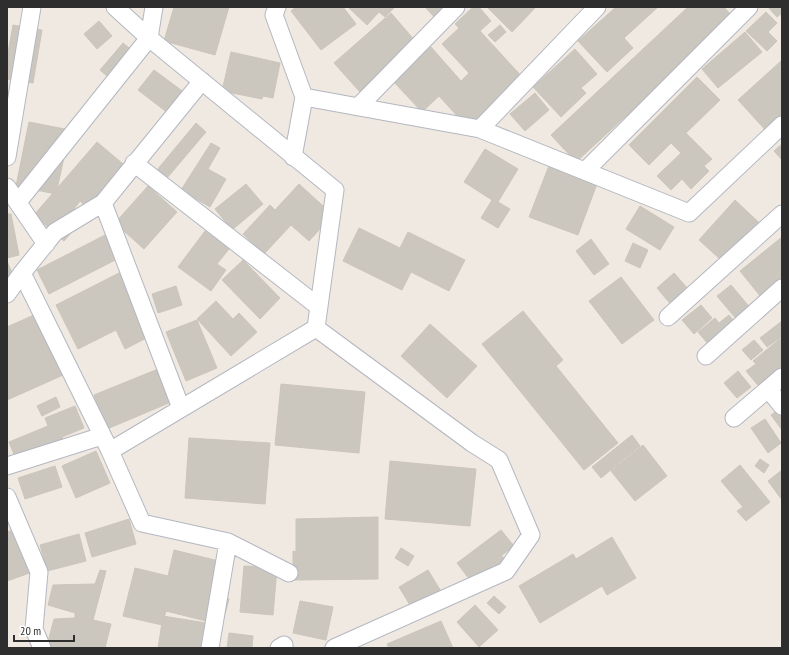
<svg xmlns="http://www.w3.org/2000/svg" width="789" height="655" viewBox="0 0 789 655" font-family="'PT Sans Narrow',sans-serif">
<rect width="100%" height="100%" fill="#efe9e1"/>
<path fill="#cbc7bf" stroke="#cbc5ba" d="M174,7H229L215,55L164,41Z
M296,7H343L356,24L321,50L291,11Z
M348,7H393L394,8L385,17L379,12L367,25Z
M425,7H451L437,20Z
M473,7H479L491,21L480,31L524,79L469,129L439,96L422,112L393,81L431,47L461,81L469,73L442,44L459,28L455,24Z
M487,7H536L512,32Z
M616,7H658L624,38L633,48L607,72L578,41Z
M688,7H724L736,21L630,119L627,115L576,162L551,135Z
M768,7H782V13L777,17Z
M766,12L777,23L768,32L777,41L767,51L746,31Z
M391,13L417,43L360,92L334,63Z
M99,21L112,36L97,49L84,34Z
M13,25L42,30L33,83L7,79V58Z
M500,25L506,32L495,42L488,35Z
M745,32L762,52L718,88L702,69Z
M123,43L134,52L120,87L100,70Z
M575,49L597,74L581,88L586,93L561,117L533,87Z
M231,52L280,63L273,98L263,96L262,99L222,91Z
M781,61L782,63V102L781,103L782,104V122L769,134L738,100Z
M154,70L189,96L173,117L138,90Z
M697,77L720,100L686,133L712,159L704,166L709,171L691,189L682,179L671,190L657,176L681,153L671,143L649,165L629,145Z
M535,93L549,110L525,131L510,114Z
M29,122L70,130L56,194L16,186Z
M196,123L206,132L167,178L157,170Z
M97,142L129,169L92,212L80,201L74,209L84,218L64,241L34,215Z
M211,143L220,148L208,169L226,179L210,207L181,190Z
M782,144V160L774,151Z
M485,149L518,169L498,202L510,209L498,228L481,218L492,200L464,182Z
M550,163L598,181L578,235L529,217Z
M246,184L263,204L232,230L215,209Z
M299,184L333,215L309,241L291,225L264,254L243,234L270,205L275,210Z
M148,186L177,212L144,249L115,223Z
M735,200L768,231L732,270L699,240Z
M640,206L674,227L660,250L626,229Z
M7,214H11L19,255L7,258Z
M359,228L400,248L408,232L465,260L449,291L411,272L402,290L343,261Z
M205,231L229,249L217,264L226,270L211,291L178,267Z
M109,233L121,257L49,294L37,270Z
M782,237V297L769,307L740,271Z
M591,239L609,264L594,275L576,251Z
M633,243L648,250L640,268L625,261Z
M243,260L280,298L260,319L222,280Z
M7,261L19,290L7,295Z
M123,271L158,332L125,349L116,330L78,349L56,305Z
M674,273L696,298L678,313L657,288Z
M621,277L654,320L622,344L589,301Z
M731,285L752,310L738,321L717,296Z
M176,286L182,305L158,313L152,294Z
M216,301L233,319L239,313L257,332L231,356L197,319Z
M701,305L712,318L694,334L682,320Z
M43,311L70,372L7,400V327Z
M523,311L563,360L556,366L618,443L584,470L482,344Z
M729,315L744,334L718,356L698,332L715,318L719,323Z
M197,320L217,368L186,381L166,332Z
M782,321V336L767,347L760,338Z
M430,324L477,366L447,398L401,356Z
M782,337V382L766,395L746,371L756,364L753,361Z
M754,340L763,350L751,360L742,350Z
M163,367L176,400L107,429L94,395Z
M738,371L751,387L737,398L724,383Z
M281,384L365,392L359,453L275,445Z
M56,397L60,407L42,416L37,406Z
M75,406L84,428L62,437L67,449L20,469L9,442L48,426L45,418Z
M782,407V430L771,415Z
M765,419L781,443L768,453L751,428Z
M632,435L640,446L601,478L592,467Z
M189,438L270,443L265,504L185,498Z
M643,445L667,476L635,501L611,471Z
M96,451L110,483L76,498L62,466Z
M760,459L769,465L764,473L755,466Z
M390,461L476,469L470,526L385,519Z
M740,465L770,502L746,521L737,511L743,507L721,481Z
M55,466L62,487L25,499L18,478Z
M782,470V500L768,481Z
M378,517V579L293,580V551L296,552V519Z
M129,519L136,544L92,557L85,533Z
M19,528L35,571L7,581V532Z
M501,530L514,546L470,580L457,563Z
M79,534L86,561L47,571L40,545Z
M612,537L636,578L607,595L602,586L540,623L519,586L573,554L576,559Z
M401,548L414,556L408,566L395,558Z
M174,550L227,563L219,597L229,599L222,625L166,611L162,625L123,616L135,568L168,576Z
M502,556L510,567L468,582Z
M244,566L277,568L273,615L240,612Z
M100,570L106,571L93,620L111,624L105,648H49V638L54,619L75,618V613L48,605L53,585L95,584Z
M428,570L445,598L416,615L399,587Z
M494,596L506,607L499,614L487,603Z
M300,601L333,607L326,640L293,633Z
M475,605L498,630L479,647L457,622Z
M163,616L206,623L202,648H158Z
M441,621L453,648H389L387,644Z
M229,633L253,636L252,648H227Z"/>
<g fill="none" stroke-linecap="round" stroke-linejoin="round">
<g stroke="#b4b7c1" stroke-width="19">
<path id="street" d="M115,7L149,38L335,190L316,328L110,451L142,523L228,542L289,573
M277,7L274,15L304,97L293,157
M304,97L480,129L689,213L782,125
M358,107L456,7
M480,129L597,7
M7,157L32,7
M134,163L319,307
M585,171L749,7
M7,187L46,244
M18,202L149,38L154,7
M103,203L181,408
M22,273L110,451
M7,294L22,273L55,232L103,203L202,81
M668,317L782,214
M316,328L472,443L499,460L531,535L506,571L334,648
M706,356L782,288
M768,389L782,406
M734,418L782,377
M7,466L102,436
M7,497L39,572L34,629L42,648
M210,648L228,542
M279,648L284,645"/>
</g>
<use href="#street" stroke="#fff" stroke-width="17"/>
</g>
<rect width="789" height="655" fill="none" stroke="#2e2e2e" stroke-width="16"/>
<path d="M14 635v6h60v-6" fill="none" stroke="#2e2e2e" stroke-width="2"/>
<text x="20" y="635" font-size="12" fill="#2e2e2e" stroke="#ffffff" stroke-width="3" paint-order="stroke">20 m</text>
</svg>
